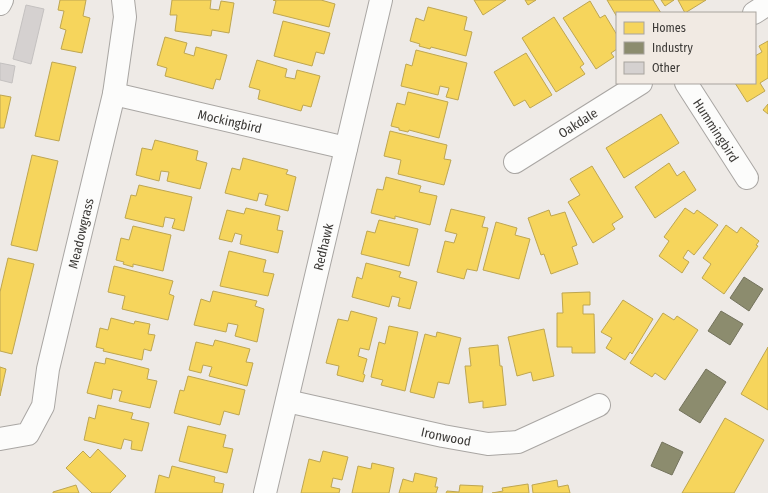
<svg xmlns="http://www.w3.org/2000/svg" width="768" height="493" viewBox="0 0 768 493" font-family="'Fira Sans Condensed',sans-serif">
<rect width="100%" height="100%" fill="#eeeae6"/>
<path fill="#f6d55c" stroke="#bea651" d="M60,0H86L83,16L90,18L82,53L61,49L66,30L60,28L64,11L58,10Z
M172,0H211L210,9L219,10L221,1L234,3L229,33L212,30L211,36L175,31L177,15H170Z
M273,0H321L335,4L329,27L273,13L276,1Z
M474,0H506L483,15Z
M525,0H536L528,5Z
M607,0H653L661,13H617V17Z
M661,0H674L665,6Z
M678,0H706L685,13Z
M590,1L600,18L605,15L617,35V49L611,53L614,57L596,69L563,18Z
M428,7L467,17L464,30L472,32L466,56L431,47L430,49L419,46L420,44L410,41L416,18L424,21Z
M554,17L584,64L580,67L585,74L556,92L522,38Z
M283,21L330,33L324,54L316,52L312,66L274,56Z
M165,37L187,43L184,53L194,56L196,47L227,55L220,80L216,79L213,89L165,76L167,68L157,65Z
M768,41V78L760,83L765,91L747,102L735,83H755V56L762,52L759,46Z
M416,50L467,63L458,100L446,97L449,88L440,86L438,95L401,86L406,64L412,66Z
M526,53L552,95L530,108L525,100L514,106L494,72Z
M257,60L287,69L285,77L295,79L297,70L320,76L311,107L303,105L301,111L258,99L260,90L249,87Z
M52,62L76,67L59,141L35,136Z
M408,92L448,102L439,138L409,130L408,132L399,130V128L391,126L397,103L405,105Z
M0,95L11,97L4,128H0Z
M768,104V114L763,110Z
M661,114L679,143L624,178L606,148Z
M390,131L447,145L444,159L451,160L444,185L398,174L401,160L384,156Z
M155,140L198,151L196,160L207,163L200,189L167,181L169,172L161,171L159,181L136,175L142,148L152,150Z
M32,155L58,161L37,251L11,245Z
M243,158L288,170L286,174L296,177L288,211L265,205L268,195L259,193L257,201L225,193L232,168L240,170Z
M669,163L677,176L684,171L696,190L655,218L635,187Z
M592,166L623,217L612,224L615,229L593,243L568,202L580,195L570,179Z
M386,177L421,186L419,192L437,196L430,225L395,216V219L371,213L377,189L383,190Z
M139,185L192,197L184,231L172,228L175,219L165,217L163,227L125,218L131,195L136,196Z
M246,208L280,216L277,230L283,231L278,253L240,244L242,235L235,233L232,242L219,239L227,210L244,214Z
M685,208L694,214L697,210L718,225L694,255L688,250L683,258L689,262L682,273L659,256L669,241L664,237Z
M451,209L485,217L482,227L488,228L477,271L467,269L464,279L437,272L445,241L454,243L457,234L445,231Z
M549,210L551,216L565,212L577,245L572,247L578,264L551,274L544,254L541,255L528,218Z
M379,220L418,229L409,266L361,254L367,231L375,233Z
M496,222L517,228L515,235L530,239L519,279L483,270Z
M726,225L737,233L741,227L759,241L756,245L758,246L724,294L702,278L711,264L703,258Z
M133,226L171,235L163,271L133,264V267L123,264L124,262L116,260L121,238L129,240Z
M229,251L266,260L263,272L274,274L268,296L220,286Z
M8,258L34,264L12,354L0,351V292Z
M366,263L401,272L399,277L417,282L410,309L398,306L400,298L392,296L389,307L352,297L357,277L362,279Z
M114,266L173,281L169,294L174,296L168,320L122,309L125,296L108,292Z
M213,291L257,301L255,306L264,309L257,342L235,336L238,325L228,323L226,332L194,325L201,299L210,302Z
M590,292V305H583V314H594L595,353H572V347H557V313H563L562,293Z
M623,300L653,319L632,354L630,352L625,360L606,348L612,338L601,332Z
M351,311L377,318L369,350L360,348L358,356L367,359L363,374L365,375L363,382L337,375L339,366L326,363L338,319L348,321Z
M663,313L674,320L677,316L698,330L665,380L655,373L652,377L630,363Z
M111,318L134,324L135,321L150,324L148,334L155,335L151,351L144,349L142,360L103,351L104,349L96,347L100,328L108,330Z
M389,326L418,332L405,391L381,385L383,380L371,377L379,342L385,344Z
M544,329L554,376L533,381L531,372L517,376L508,337Z
M437,332L461,338L449,384L438,382L434,398L410,392L425,334L436,337Z
M215,340L250,349L246,362L253,363L247,386L209,376L212,367L203,365L201,373L189,370L196,342L213,346Z
M498,345L500,366H502L506,405L483,408V401L469,403L465,366H471L469,348Z
M768,347V410L741,394Z
M106,358L149,369L147,379L157,381L150,408L119,401L122,391L113,389L111,399L87,393L95,362L105,364Z
M0,367L6,369L0,396Z
M188,376L245,390L239,415L224,411L220,425L174,413L180,390L184,391Z
M98,405L133,413L131,419L149,423L142,451L131,449L132,441L124,439L121,449L84,440L89,417L95,419Z
M725,418L764,440L734,493H682Z
M188,426L226,435L223,447L233,449L227,473L179,461Z
M98,449L126,476L110,493H92L66,468L83,451L90,458Z
M323,451L348,457L342,480L333,478L331,487L340,489L339,493H301L309,459L320,462Z
M372,463L394,468L389,493H352L358,466L371,469Z
M172,466L215,477L214,482L224,484L222,493H155L159,475L169,478Z
M415,473L437,478L435,487H438L436,493H399L403,479L413,482Z
M557,480L558,487L568,485L570,493H533L532,485Z
M528,484L529,493H492L503,491L502,488Z
M76,485L79,493H53V492Z
M460,485L483,486L482,493H446L447,491L459,492Z"/>
<path fill="#8c8c6e" stroke="#74735d" d="M744,277L763,289L749,311L730,298Z
M721,311L743,324L730,345L708,331Z
M706,369L726,382L700,423L679,410Z
M662,442L683,452L672,475L651,466Z"/>
<path fill="#d5d1d0" stroke="#c4c1c0" d="M26,5L44,9L31,64L13,59Z
M0,63L15,66L12,83L0,80Z"/>
<g fill="none" stroke-linecap="round" stroke-linejoin="round">
<g stroke="#a9a6a3" stroke-width="24">
<g id="minor">
<path d="M0,4L2,0"/>
<path d="M754,13L768,4"/>
<path id="s1" d="M686,83L747,178"/>
<path id="s2" d="M114,94L346,148"/>
<path id="s3" d="M515,162L641,83"/>
<path id="s4" d="M287,401L443,436L488,444L518,442L599,405"/>
<path id="s5" d="M0,439L28,434L43,406L48,369L114,94L125,17L123,0"/>
<path id="s6" d="M265,493L381,0"/>
</g>
</g>
<use href="#minor" stroke="#fcfcfb" stroke-width="22"/>
</g>
<g text-anchor="middle" stroke-width="4" stroke-linejoin="round" paint-order="stroke">
<g font-size="13" fill="#3b3936" stroke="#f1eae3">
<text dy="5" stroke="none"><textPath href="#s2" startOffset="119">Mockingbird</textPath></text>
<text dy="5" stroke="none"><textPath href="#s3" startOffset="74">Oakdale</textPath></text>
<text dy="5" stroke="none"><textPath href="#s1" startOffset="56">Hummingbird</textPath></text>
<text dy="5" stroke="none"><textPath href="#s5" startOffset="237">Meadowgrass</textPath></text>
<text dy="5" stroke="none"><textPath href="#s6" startOffset="253">Redhawk</textPath></text>
<text dy="5" stroke="none"><textPath href="#s4" startOffset="163">Ironwood</textPath></text>
</g>
</g>
<rect x="616" y="12" width="140" height="72" fill="#f1eae3" stroke="#a8a39e"/>
<rect x="624" y="22" width="20" height="12" fill="#f6d55c" stroke="#a8a39e"/>
<text x="652" y="32" font-size="12" fill="#3b3936">Homes</text>
<rect x="624" y="42" width="20" height="12" fill="#8c8c6e" stroke="#a8a39e"/>
<text x="652" y="52" font-size="12" fill="#3b3936">Industry</text>
<rect x="624" y="62" width="20" height="12" fill="#d5d1d0" stroke="#a8a39e"/>
<text x="652" y="72" font-size="12" fill="#3b3936">Other</text>
</svg>
